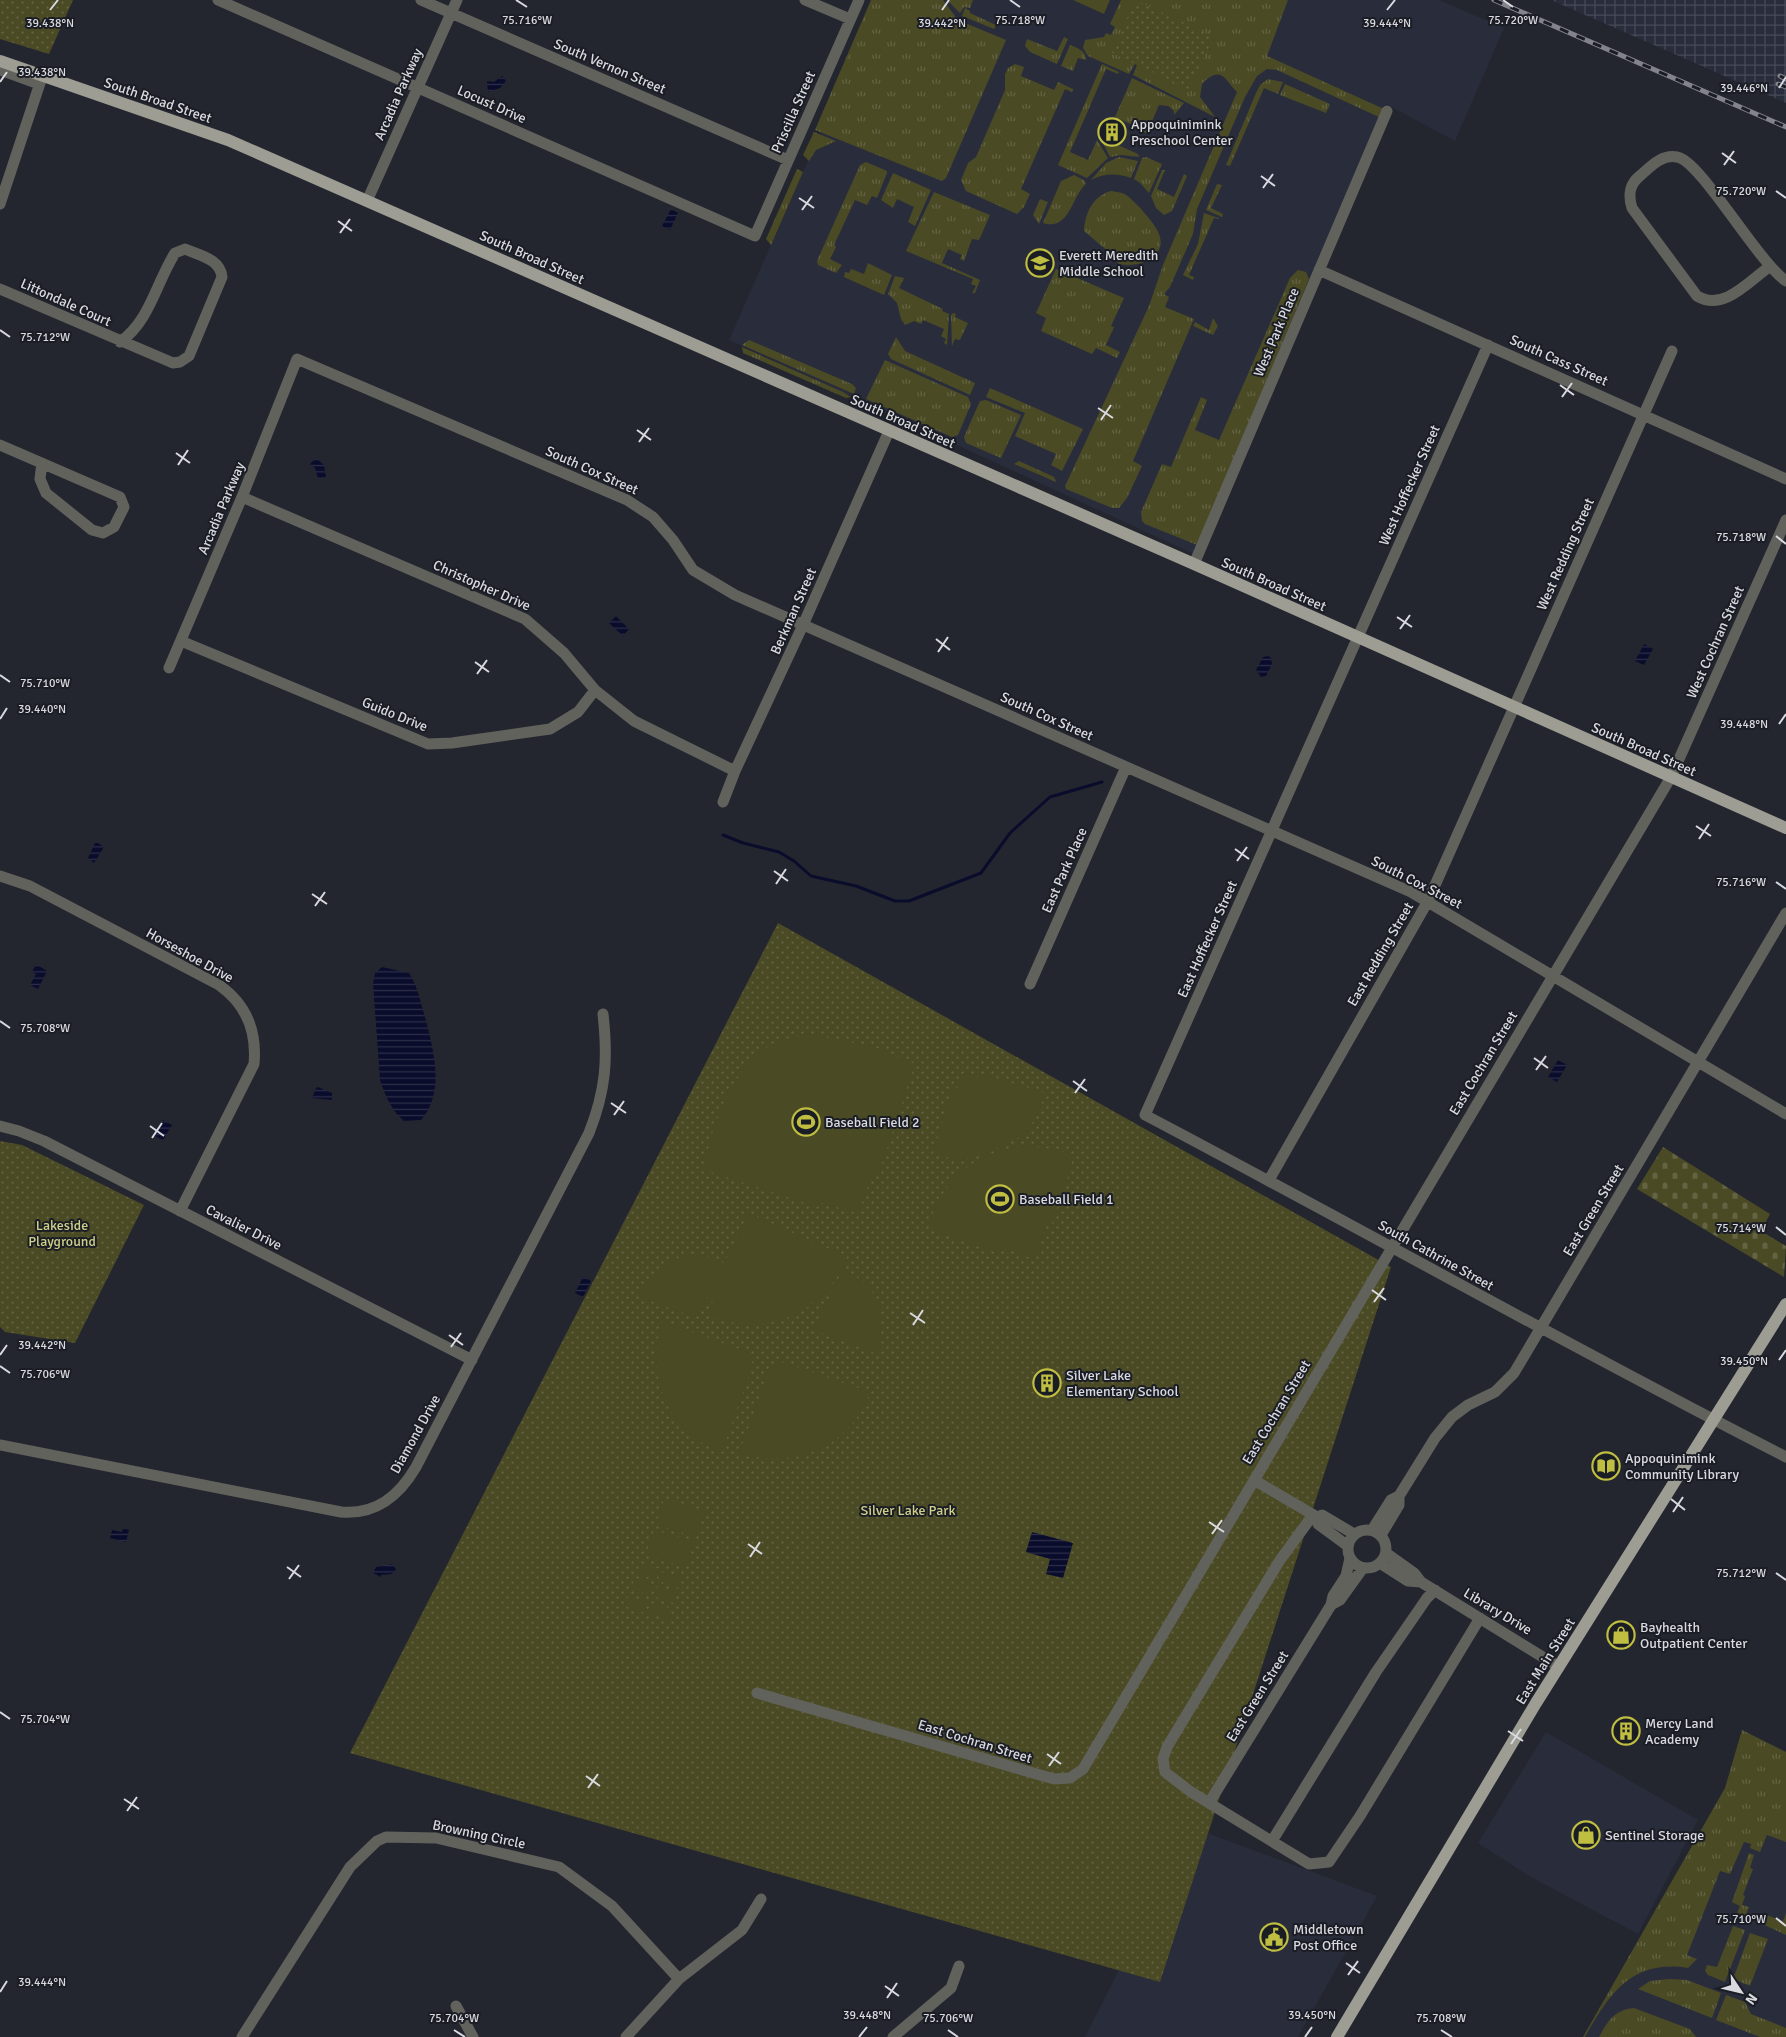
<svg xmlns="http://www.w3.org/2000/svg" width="1786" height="2037" viewBox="0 0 1786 2037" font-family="Signika,sans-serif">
<defs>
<pattern id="industrial-grid" width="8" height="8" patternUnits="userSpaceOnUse" patternTransform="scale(1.25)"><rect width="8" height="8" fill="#292c3b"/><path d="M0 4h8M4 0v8" fill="none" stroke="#474a57"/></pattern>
<pattern id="grass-tufts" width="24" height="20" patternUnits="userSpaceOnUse" patternTransform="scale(1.25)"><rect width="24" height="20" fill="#4a4a25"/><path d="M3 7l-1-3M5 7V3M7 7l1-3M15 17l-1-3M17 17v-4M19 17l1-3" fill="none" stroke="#646444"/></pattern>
<pattern id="cemetery-stones" width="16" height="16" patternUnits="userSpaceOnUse" patternTransform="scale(1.25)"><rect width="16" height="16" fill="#4a4a25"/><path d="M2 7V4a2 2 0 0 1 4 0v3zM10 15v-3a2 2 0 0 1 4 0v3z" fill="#646444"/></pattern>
<pattern id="park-dots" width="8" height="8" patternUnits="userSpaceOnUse" patternTransform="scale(1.25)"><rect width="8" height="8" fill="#4a4a25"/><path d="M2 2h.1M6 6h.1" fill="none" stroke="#646444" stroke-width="1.8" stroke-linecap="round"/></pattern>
<pattern id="water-rules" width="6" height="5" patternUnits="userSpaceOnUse" patternTransform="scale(1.25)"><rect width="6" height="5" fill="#0a0c2b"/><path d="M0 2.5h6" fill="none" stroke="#2d2f49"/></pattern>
</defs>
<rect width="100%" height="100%" fill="#24262f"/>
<path fill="#292c3b" d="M879,0H1439L1504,28L1455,141L1386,104L1194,554L729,340Z
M1742,1730L1786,1752V2037H1583L1725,1788Z
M1546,1732L1698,1820L1638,1934L1529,1876L1478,1843Z
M1191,1827L1377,1896L1298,2037H1085Z"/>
<path fill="url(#industrial-grid)" d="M1551,0H1786V103Z"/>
<path fill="url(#grass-tufts)" d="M871,0H943L958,20L1006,40L946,178L942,181L815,130Z
M947,0H973L970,8L964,7L960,13Z
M1121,0H1288L1267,56L1384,109L1381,118L1277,70L1267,69L1257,76L1245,97L1197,209L1193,234L1170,287L1164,294L1169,297L1165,307L1194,319L1133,461L1142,466L1127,498L1119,508H1112L1066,489L1065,486L1149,306L1163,265L1237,92C1225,80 1221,64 1202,84L1200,97L1215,117L1133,75L1137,65L1135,64L1129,74L1088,56L1083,48L1085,40L1104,37L1106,33L1111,35L1115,27L1110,24Z
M965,8L970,11V13L996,25L994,29L962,16Z
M1064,37L1068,39L1057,64L1030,52L1025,46L1027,39L1057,51Z
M1070,45C1078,48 1086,51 1086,60L1078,58L1073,71L1061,66Z
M1015,64L1024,67L1021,76L1054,90L1058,82L1073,89V91L1072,92L1065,89L1021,189L1030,194L1024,207L1017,214L966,191L961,180L968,163L976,157L1005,90V74L1008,68Z
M1102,64L1119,72L1118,74L1106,69L1070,152L1088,160L1097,140L1108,158L1087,178L1058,165Z
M1132,78L1184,103L1174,115V111L1168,106L1159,105L1147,133L1138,130L1139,128L1115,117Z
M1268,79L1283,82L1278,94L1264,88L1230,166L1226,165L1256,93L1260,85Z
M1285,84L1330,104L1326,113L1280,95Z
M814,132L836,141L816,150L809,161L803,155Z
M1100,137L1138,154L1139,157L1121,155L1110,157Z
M1119,157L1138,161L1131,178C1118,173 1104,173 1091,180L1106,163Z
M1146,157L1162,164L1149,193L1140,183L1134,179L1142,158Z
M866,162L887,171V173L877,198L872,196L867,205L855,200L834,245L836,247L830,259L842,265L836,273L818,265L817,261L860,165Z
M797,169L803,172L771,245L766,239Z
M1162,170H1165L1157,189L1174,197L1184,174L1187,176L1172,211L1164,215L1156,208L1151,196Z
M893,173L931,190L915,226L908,222L914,207L897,199L893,208L881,200Z
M1074,175L1084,180L1086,184C1071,197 1070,231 1043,223L1061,181Z
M1217,184L1222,185L1211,208L1223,214L1222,217L1206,210Z
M1111,191C1117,192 1121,192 1126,195C1135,201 1158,226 1160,237C1165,260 1136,268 1119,264L1110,253L1084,231C1085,213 1093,196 1111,191Z
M934,192L990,215L979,240L972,239L964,261L960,259L962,255L948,249L942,263L980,280L975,293H972L976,286L971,284L973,279L906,251Z
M1040,199L1048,202L1039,224L1033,215Z
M1204,213L1221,219L1214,218L1189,275L1194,277L1193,280L1183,275L1198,244Z
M868,263L892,275L884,295L844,277L845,272L849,273L851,269L864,274Z
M1056,269L1124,298L1111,326L1114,327L1106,345L1120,352L1117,358L1096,348L1092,354L1041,331L1046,318L1036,313Z
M1298,270L1306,272L1309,279L1197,545L1145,524L1142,521L1141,512L1162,464L1171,467L1201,397L1207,400L1195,430L1219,440L1290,278Z
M895,276L904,278L899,288L943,309L942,311L949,314L947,345L944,343L946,339L941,336L944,329L923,320L921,324L914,321L905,325L901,319L897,303L888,294Z
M953,313L956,314L955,317L968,323L960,340L955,339L952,346L951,315Z
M1213,318L1218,326L1213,335L1193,326L1195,322L1209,330Z
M896,337L905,351L975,383L970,395L891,359L888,354Z
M749,340L852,384L856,388L854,394L742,345Z
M742,347L843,392L851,397L846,398L743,353Z
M885,360L968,397L971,404L958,435L952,437L866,399Z
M990,388L1083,429L1062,471L1051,465L1056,454L1015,436L1025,413L986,397Z
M986,400L1021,415L1001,458L966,443L964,437L980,401Z
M1019,461L1054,477L1056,482L1014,464Z
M1742,1730L1786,1752V1842L1767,1835L1760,1852L1750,1848L1751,1844L1744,1842L1730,1874L1720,1871L1687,1955L1697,1959L1688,1968C1632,1959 1609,1994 1585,2037H1583L1725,1788Z
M1749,1853L1754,1855L1750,1868L1753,1869L1743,1895L1745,1896L1742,1905L1749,1907L1745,1917L1737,1913L1740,1906L1732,1902Z
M1786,1913V1935L1760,1923L1764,1914L1783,1921Z
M1733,1926L1745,1930L1725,1982L1708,1975L1705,1971L1707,1965L1717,1967Z
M1750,1933L1768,1939L1750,1986L1733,1979Z
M1669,1979L1687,1980L1721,1993L1712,2018L1638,1989L1650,1981Z
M1726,1995L1745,2002L1751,2014L1786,2028V2037H1760L1716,2020Z
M1634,2008L1690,2029L1696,2037H1599C1608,2021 1614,2010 1634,2008Z"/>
<path fill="url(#cemetery-stones)" d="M1663,1147L1770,1214L1761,1231L1786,1246L1784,1277L1637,1189Z"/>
<path fill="url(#park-dots)" d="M0,0H73L49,54L0,39Z
M1136,0L1214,37L1188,89L1112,53Z
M778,923L1391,1267L1160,1982L350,1753Z
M0,1141L22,1145L144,1205L75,1343L5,1332L0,1327Z"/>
<path fill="#4a4a25" d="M1073,0H1110L1104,14Z
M815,1035L874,1047L915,1064L878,1176L872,1175L860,1208L853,1212L819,1202L817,1207L705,1170C709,1128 734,1064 773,1044C786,1037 801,1036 815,1035Z
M965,1074L981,1078L983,1074L1045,1093C1041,1107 1036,1120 1026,1131C1015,1143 979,1158 963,1159C953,1160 942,1156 933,1154L951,1091L956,1092L961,1076Z
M1025,1146L1046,1148L1070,1154L1072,1164L1051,1227L1046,1225L1036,1256L1031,1258L1002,1247L1000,1253L939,1233L931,1225C931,1215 935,1207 940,1199C958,1167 989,1149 1025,1146Z
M750,1214L847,1257C825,1314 763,1340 707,1314L713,1301L707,1298L700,1313L694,1317L640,1297C652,1261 690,1245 724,1263L712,1289L747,1216Z
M843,1270C882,1286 887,1317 877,1354L817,1331L814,1327Z
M662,1321L747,1352L753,1364L722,1452C666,1432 645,1375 662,1321Z
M782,1362L870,1392C850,1448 793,1470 739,1453L770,1368Z
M664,1499L704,1511L696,1537L656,1524Z
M654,1530L694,1542L686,1567L646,1555Z
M640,1563L660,1569L656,1580L637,1573Z
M662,1572L682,1577L678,1588L659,1581Z
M634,1579L654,1585L650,1596L631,1589Z
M658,1586L677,1592L674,1603L654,1596Z
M628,1596L648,1603L644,1613L625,1606Z
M653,1603L672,1609L669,1620L649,1613Z"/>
<path fill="url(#water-rules)" d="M502,76L506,81L500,88L488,92L487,81L494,82Z
M671,209L678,213L670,230L662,226Z
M316,458L324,465L326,477L318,479L315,468L310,464Z
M616,616L629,629L623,636L609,623Z
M1644,644L1653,649L1644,665L1635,661Z
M1268,656L1271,658L1272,664L1266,676L1261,677L1256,670L1263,657Z
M95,843H98L104,847L94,863L88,858Z
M36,964L47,971L38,989L30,985L36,974L32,972Z
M382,967L409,973C418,987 420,1001 425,1017C433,1048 446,1092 421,1120L404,1121C392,1111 385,1096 380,1080L373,984L375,973Z
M1558,1060L1567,1065L1557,1082L1548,1077Z
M318,1087L332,1093V1100L312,1098L316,1088Z
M163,1120L172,1125L163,1140L155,1136Z
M583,1277L591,1281L583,1297L575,1293Z
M123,1528L129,1530L126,1542L110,1538L112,1530L122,1532Z
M1032,1532L1073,1543L1063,1578L1046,1574L1050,1559L1026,1552Z
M392,1564L396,1569L392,1574L381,1575V1577L373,1573L376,1567Z"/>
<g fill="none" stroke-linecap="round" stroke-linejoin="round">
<path stroke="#0a0c2b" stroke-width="3" d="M723,835L743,843L779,852L794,861L811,876L856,886L895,901H909L981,873L1010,833L1050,797L1102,782"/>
<path stroke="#62625d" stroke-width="11" d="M218,0L755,236L859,0
M421,0L788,160
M805,0L850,19
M0,70L39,84
M367,201L457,0
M0,204L43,74
M1769,267C1748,282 1723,312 1697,296L1632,208C1628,195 1629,184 1641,175C1651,166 1662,154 1677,157C1700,160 1757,261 1786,281
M1319,270L1786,479
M0,289L173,363L180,362L189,356L222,277C220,259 201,256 185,249L175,253C156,283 150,321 120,342
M1488,345L1145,1115C1360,1228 1570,1347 1786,1457
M0,445L120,497L124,507L114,527L103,533L92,530L46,493L40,479L42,463
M242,497L525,619L564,653L595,690L634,721L735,771
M1194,564L1387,111
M181,641L428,744L452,743L550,729L578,712L595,690
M169,668L242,497L297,359L627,500L653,517L673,540L693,570L735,595L1411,892L1786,1114
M723,802L735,771L803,625L889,431
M0,876L30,886L219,985C246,1004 257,1031 254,1064L180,1211
M1030,984L1126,767
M0,1126L19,1131L44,1141L472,1360
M1269,1180L1428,901L1672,351
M0,1445L341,1512C376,1515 399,1496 416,1467L589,1133C606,1090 608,1059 603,1014
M1254,1480L1317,1517
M1399,1496L1435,1438L1452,1417L1468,1405L1495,1392L1514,1373L1786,913
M1313,1515L1280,1560L1167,1747L1163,1759L1165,1772L1191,1792L1309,1864L1329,1862L1360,1816L1480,1618
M1348 1549a19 19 0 1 1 38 0a19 19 0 1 1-38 0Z
M1372,1530L1391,1500L1399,1496V1505L1381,1535
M1348,1546L1318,1524L1317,1517L1322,1515L1354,1534
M1350,1558L1346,1576L1333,1596L1331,1605L1340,1600L1363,1568
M1380,1563L1408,1581L1421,1582L1414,1573L1386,1553
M1421,1582L1559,1667
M757,1693L1054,1779L1070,1778L1083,1769L1671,777L1786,520
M1209,1803L1331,1605
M1272,1841L1376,1672L1427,1598L1435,1590
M456,2006L473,2037
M242,2037L350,1867L377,1841L386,1837L436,1838L559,1867L612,1906L679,1979
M626,2037L679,1979L742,1930L761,1899
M893,2037L951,1988L959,1966"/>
<path stroke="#9d9d93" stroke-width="12" d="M0,61L228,140L1194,564L1786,828
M1337,2037L1536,1703L1786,1304"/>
<g stroke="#83848b" stroke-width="5">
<path id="rail" d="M1494,0L1786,127
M1780,76L1786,79
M1778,84L1786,87"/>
</g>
<use href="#rail" stroke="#1b1d25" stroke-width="3" stroke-dasharray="9" stroke-linecap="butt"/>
</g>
<path fill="none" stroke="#d9dae0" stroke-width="2" d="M516,0L527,7M1010,0L1020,7M1503,0L1513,7M50,10L58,0M942,10L949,0M1387,10L1395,0M0,82L7,72M1779,88L1786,77M1722,153L1736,163M1724,165L1734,151M1261,176L1275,186M1263,188L1273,174M1776,191L1786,198M799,198L814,208M802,210L812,196M338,221L352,231M340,233L350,219M0,330L10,337M1560,385L1574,395M1562,397L1572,383M1098,408L1113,418M1101,420L1111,405M637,430L651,440M639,442L649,428M176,453L190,463M178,465L188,450M1776,536L1786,544M1397,617L1412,627M1400,629L1410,615M936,639L950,650M938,652L948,637M475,662L489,672M477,674L487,660M0,675L10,682M0,719L7,708M1779,724L1786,714M1696,826L1711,836M1699,839L1709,824M1235,849L1249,859M1237,861L1247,847M774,871L788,881M1776,882L1786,889M776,884L786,869M312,894L327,904M315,906L325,892M0,1021L10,1028M1534,1058L1548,1068M1536,1070L1546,1056M1073,1081L1087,1091M1075,1093L1085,1079M611,1103L626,1113M614,1115L624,1101M150,1126L164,1136M152,1138L162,1123M1776,1227L1786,1235M1372,1290L1386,1300M1374,1302L1384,1288M910,1313L925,1323M913,1325L923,1310M449,1335L463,1345M451,1347L461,1333M0,1355L7,1345M1779,1360L1786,1350M0,1366L10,1373M1671,1499L1685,1510M1673,1512L1683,1497M1209,1522L1224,1532M1212,1534L1222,1520M748,1544L762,1554M750,1557L760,1542M287,1567L301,1577M1776,1573L1786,1580M289,1579L299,1565M0,1712L10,1719M1508,1731L1523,1741M1511,1744L1521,1729M1047,1754L1061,1764M1049,1766L1059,1752M586,1776L600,1786M588,1788L598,1774M124,1799L139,1809M127,1811L137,1797M1776,1918L1786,1926M1346,1963L1360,1973M1348,1975L1358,1961M885,1986L899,1996M0,1992L7,1981M887,1998L897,1983M454,2030L465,2037M948,2030L958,2037M1441,2030L1452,2037M859,2037L867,2027M1305,2037L1312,2027"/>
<defs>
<g id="building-ring" transform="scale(1.4375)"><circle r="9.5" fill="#1b1d25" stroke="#bfbe41" stroke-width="1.5"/><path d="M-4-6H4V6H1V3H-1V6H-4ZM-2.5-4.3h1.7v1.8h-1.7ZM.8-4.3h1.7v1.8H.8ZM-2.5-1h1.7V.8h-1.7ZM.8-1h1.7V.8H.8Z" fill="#bfbe41"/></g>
<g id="school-ring" transform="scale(1.4375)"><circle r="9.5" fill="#1b1d25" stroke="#bfbe41" stroke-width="1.5"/><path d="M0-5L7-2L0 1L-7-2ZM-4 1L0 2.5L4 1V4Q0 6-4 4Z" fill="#bfbe41"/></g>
<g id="stadium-ring" transform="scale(1.4375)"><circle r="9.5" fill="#1b1d25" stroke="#bfbe41" stroke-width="1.5"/><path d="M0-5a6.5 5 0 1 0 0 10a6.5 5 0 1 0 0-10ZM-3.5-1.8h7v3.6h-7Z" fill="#bfbe41"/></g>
<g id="library-ring" transform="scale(1.4375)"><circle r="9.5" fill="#1b1d25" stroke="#bfbe41" stroke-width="1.5"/><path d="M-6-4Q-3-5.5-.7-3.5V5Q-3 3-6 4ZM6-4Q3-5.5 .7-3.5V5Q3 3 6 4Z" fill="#bfbe41"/></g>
<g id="shop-ring" transform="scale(1.4375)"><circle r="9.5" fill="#1b1d25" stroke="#bfbe41" stroke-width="1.5"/><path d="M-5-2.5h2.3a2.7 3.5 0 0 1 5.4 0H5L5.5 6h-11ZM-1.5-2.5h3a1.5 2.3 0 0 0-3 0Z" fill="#bfbe41"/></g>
<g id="civic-ring" transform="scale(1.4375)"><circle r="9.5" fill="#1b1d25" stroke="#bfbe41" stroke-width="1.5"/><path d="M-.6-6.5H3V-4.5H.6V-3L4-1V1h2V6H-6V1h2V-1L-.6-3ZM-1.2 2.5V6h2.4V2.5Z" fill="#bfbe41"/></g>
</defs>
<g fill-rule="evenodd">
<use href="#building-ring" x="1112" y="132"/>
<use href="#school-ring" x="1040" y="263"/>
<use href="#stadium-ring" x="806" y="1122"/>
<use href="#stadium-ring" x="1000" y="1199"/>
<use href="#building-ring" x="1047" y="1383"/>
<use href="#library-ring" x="1606" y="1466"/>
<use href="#shop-ring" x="1621" y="1635"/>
<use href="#building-ring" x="1626" y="1731"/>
<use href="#shop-ring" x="1586" y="1835"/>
<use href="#civic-ring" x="1274" y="1937"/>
</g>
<g text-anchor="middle" stroke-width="4" stroke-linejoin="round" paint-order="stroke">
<g font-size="14" fill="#d9dae0" stroke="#1b1d25">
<text transform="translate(610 66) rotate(23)" y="5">South Vernon Street</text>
<text transform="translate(398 94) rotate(-66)" y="5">Arcadia Parkway</text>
<text transform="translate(158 100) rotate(19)" y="5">South Broad Street</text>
<text transform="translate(492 104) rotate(24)" y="5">Locust Drive</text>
<text transform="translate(793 112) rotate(-66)" y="5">Priscilla Street</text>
<text transform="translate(532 257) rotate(24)" y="5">South Broad Street</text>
<text transform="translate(66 302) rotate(24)" y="5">Littondale Court</text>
<text transform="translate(1276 332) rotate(-67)" y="5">West Park Place</text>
<text transform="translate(1559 360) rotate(24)" y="5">South Cass Street</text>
<text transform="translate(903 421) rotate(24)" y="5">South Broad Street</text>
<text transform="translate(592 470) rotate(24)" y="5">South Cox Street</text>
<text transform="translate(1409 485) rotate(-66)" y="5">West Hoffecker Street</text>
<text transform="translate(221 508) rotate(-67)" y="5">Arcadia Parkway</text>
<text transform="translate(1565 554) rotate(-66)" y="5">West Redding Street</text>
<text transform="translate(1274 584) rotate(24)" y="5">South Broad Street</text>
<text transform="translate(482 585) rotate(24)" y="5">Christopher Drive</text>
<text transform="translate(793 611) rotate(-66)" y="5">Berkman Street</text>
<text transform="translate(1715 642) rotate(-66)" y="5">West Cochran Street</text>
<text transform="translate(395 714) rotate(22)" y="5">Guido Drive</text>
<text transform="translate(1047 716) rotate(24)" y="5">South Cox Street</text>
<text transform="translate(1644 749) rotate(24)" y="5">South Broad Street</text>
<text transform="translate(1064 870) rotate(-66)" y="5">East Park Place</text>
<text transform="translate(1417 882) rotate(27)" y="5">South Cox Street</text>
<text transform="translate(1207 939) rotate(-66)" y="5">East Hoffecker Street</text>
<text transform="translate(1380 954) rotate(-60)" y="5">East Redding Street</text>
<text transform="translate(190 955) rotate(29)" y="5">Horseshoe Drive</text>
<text transform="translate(1483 1063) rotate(-59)" y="5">East Cochran Street</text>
<text transform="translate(1593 1210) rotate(-59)" y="5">East Green Street</text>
<text transform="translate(244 1227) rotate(27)" y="5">Cavalier Drive</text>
<text transform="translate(1436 1255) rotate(29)" y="5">South Cathrine Street</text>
<text transform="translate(1276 1412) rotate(-59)" y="5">East Cochran Street</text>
<text transform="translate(415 1434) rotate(-61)" y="5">Diamond Drive</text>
<text transform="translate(1498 1611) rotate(31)" y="5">Library Drive</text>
<text transform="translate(1545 1661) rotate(-58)" y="5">East Main Street</text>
<text transform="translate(1257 1696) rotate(-58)" y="5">East Green Street</text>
<text transform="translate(975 1741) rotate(17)" y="5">East Cochran Street</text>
<text transform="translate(479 1834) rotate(12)" y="5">Browning Circle</text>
</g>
<g font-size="14" fill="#d9dae0" stroke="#1b1d25" text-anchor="start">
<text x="1131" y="129">Appoquinimink<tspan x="1131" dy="16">Preschool Center</tspan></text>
<text x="1059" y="260">Everett Meredith<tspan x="1059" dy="16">Middle School</tspan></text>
<text x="825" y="1127">Baseball Field 2</text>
<text x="1019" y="1204">Baseball Field 1</text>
<text x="1066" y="1380">Silver Lake<tspan x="1066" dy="16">Elementary School</tspan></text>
<text x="1625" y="1463">Appoquinimink<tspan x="1625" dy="16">Community Library</tspan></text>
<text x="1640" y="1632">Bayhealth<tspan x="1640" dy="16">Outpatient Center</tspan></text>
<text x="1645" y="1728">Mercy Land<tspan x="1645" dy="16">Academy</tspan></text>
<text x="1605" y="1840">Sentinel Storage</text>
<text x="1293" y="1934">Middletown<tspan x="1293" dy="16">Post Office</tspan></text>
</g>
<g font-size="14" fill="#d0d089" stroke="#1b1d25">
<text x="62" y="1230">Lakeside<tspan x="62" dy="16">Playground</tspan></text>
<text x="908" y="1515">Silver Lake Park</text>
</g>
</g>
<g font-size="12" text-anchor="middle" fill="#d9dae0" stroke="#1b1d25" stroke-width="4" stroke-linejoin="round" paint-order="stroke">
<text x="527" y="24">75.716°W</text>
<text x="1020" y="24">75.718°W</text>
<text x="1513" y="24">75.720°W</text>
<text x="50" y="27">39.438°N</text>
<text x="942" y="27">39.442°N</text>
<text x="1387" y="27">39.444°N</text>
<text x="42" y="76">39.438°N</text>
<text x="1744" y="92">39.446°N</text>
<text x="1741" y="195">75.720°W</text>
<text x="45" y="341">75.712°W</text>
<text x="1741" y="541">75.718°W</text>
<text x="45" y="687">75.710°W</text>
<text x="42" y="713">39.440°N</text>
<text x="1744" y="728">39.448°N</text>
<text x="1741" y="886">75.716°W</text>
<text x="45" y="1032">75.708°W</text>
<text x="1741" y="1232">75.714°W</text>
<text x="42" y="1349">39.442°N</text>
<text x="1744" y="1365">39.450°N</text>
<text x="45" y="1378">75.706°W</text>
<text x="1741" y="1577">75.712°W</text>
<text x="45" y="1723">75.704°W</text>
<text x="1741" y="1923">75.710°W</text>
<text x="42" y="1986">39.444°N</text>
<text x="867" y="2019">39.448°N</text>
<text x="1312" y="2019">39.450°N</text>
<text x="454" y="2022">75.704°W</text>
<text x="948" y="2022">75.706°W</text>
<text x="1441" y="2022">75.708°W</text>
</g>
<g transform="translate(1741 1992) rotate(125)" stroke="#1b1d25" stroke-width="4" paint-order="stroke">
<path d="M0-4L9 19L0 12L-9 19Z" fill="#d9dae0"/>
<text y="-8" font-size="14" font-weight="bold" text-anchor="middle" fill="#d9dae0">N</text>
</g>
</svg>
